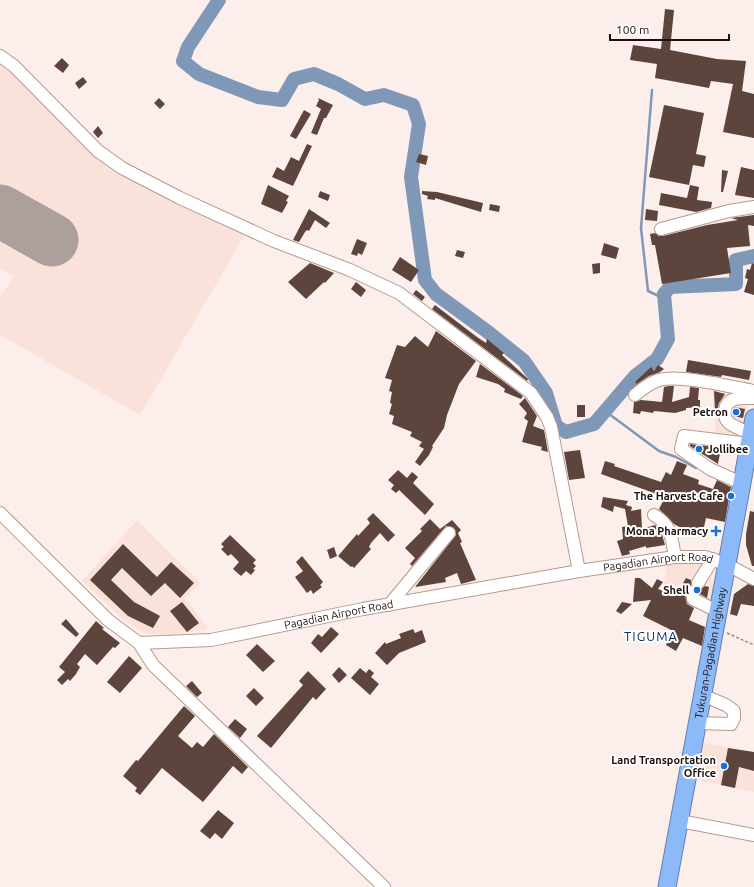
<svg xmlns="http://www.w3.org/2000/svg" width="754" height="887" viewBox="0 0 754 887" font-family="Ubuntu,sans-serif">
<rect width="100%" height="100%" fill="#fcefeb"/>
<path fill="#fae2da" d="M0,58L104,163L246,233L140,415L0,335V296L14,277L0,269Z
M712,385L750,392L741,436L716,434Z
M137,520L200,583L185,598L209,629L178,634L163,635L144,633L124,620L82,581Z
M668,560L702,563L715,585L712,612L663,588Z
M698,741L754,753V792L691,779Z"/>
<g fill="none" stroke-linecap="round" stroke-linejoin="round">
<path stroke="#8098b8" stroke-width="2.5" d="M652,90L641,228L648,291L665,299
M605,411L659,451L676,457L696,468"/>
<path stroke="#8098b8" stroke-width="14" d="M219,0L188,47L183,61L199,74L258,97L282,100L294,79L314,74L338,84L365,99L384,95L413,105L419,124L411,177L425,280L436,294L488,332L524,361L546,393L556,426L566,432L594,424L635,376L657,359L668,339L664,294L670,287L736,284V260L754,256"/>
<path stroke="#aca09c" stroke-width="53" d="M0,211L52,240"/>
</g>
<path fill="#5d443c" d="M665,9L674,10L670,50L717,59L746,61L742,91L754,94V138L723,132L733,84L711,81L709,88L655,78L657,64L630,60L633,45L661,49Z
M62,58L69,65L63,73L54,66Z
M83,77L87,82L79,89L75,83Z
M159,98L165,104L160,109L154,103Z
M318,98L333,105L326,118H324L317,135L311,133L321,109L316,106L319,100Z
M664,105L704,113L696,154L706,156L704,167L693,165L689,185L649,177Z
M304,110L311,114L296,139L290,136Z
M98,126L103,133L98,138L93,132Z
M307,144L312,146L293,186L272,177L277,167L284,171L291,157L299,161Z
M419,154L428,156L426,165L416,162Z
M741,167L754,170V198L735,195Z
M722,170L728,171L723,192H721Z
M268,185L289,196L286,201L288,202L282,213L261,204Z
M690,185L699,187L697,200L712,202L711,208L696,212L659,205L661,193L687,198Z
M320,191L330,195L328,201L318,197Z
M422,191L437,192L483,203L481,212L435,198V200L427,199L428,196L422,194Z
M490,204L500,206L499,212L489,210Z
M309,209L330,223L326,228L315,220L309,231L307,230L305,232L299,242L293,240Z
M646,209L658,211L657,221L645,220Z
M754,215V226L748,225L750,246L727,248L731,273L662,284L655,245H652L650,234L655,233L659,236H663L707,225L738,220L731,218Z
M357,239L367,243L362,255L358,253L357,256L351,254Z
M604,243L619,248L616,259L601,255Z
M457,250L465,252L463,258L455,256Z
M400,257L419,270L411,282L392,270Z
M310,263L334,273L325,283L324,282L306,299L288,282Z
M600,263V273L593,274L592,264Z
M752,263L754,264V295L744,292L748,279L745,278L747,269L750,270Z
M356,282L366,290L361,297L351,289Z
M416,290L425,297L422,301L413,294Z
M435,305L477,337L486,343L487,339L504,353L502,355L528,379L527,381L432,309Z
M436,331L476,361L459,384L447,415L444,428L432,446L433,447L429,455L420,466L415,462L424,449L419,446L422,442L410,436L412,432L392,424L394,416L389,414L392,404L390,403L392,392L389,391L392,380L385,378L397,345L405,347L415,336L428,347Z
M688,360L751,371L749,380L722,375L721,377L686,372Z
M480,364L523,396L521,399L504,392L505,389L498,384L476,377Z
M658,365L664,369L660,372L649,376L637,384L635,382L651,367L654,371Z
M669,386H674L672,402L689,397L690,387L699,388L698,400H700V407L686,408V410L675,413L654,411L653,413L641,411L640,414L633,413L634,402L641,400L662,402L664,387Z
M714,391L725,394L719,403L717,411H715Z
M525,398L537,416L533,426L544,430L548,452L541,450L542,447L522,442L528,421L524,418L527,413L519,404Z
M577,405H585V417H577Z
M735,407L745,409L743,418L733,416V409Z
M690,444L721,448L718,464L690,446Z
M580,450L585,478L569,480L564,452Z
M605,461L615,464L614,466L661,482L666,472L671,475L677,461L687,465L683,474L699,480L698,484L713,489L717,480L731,487L725,522L706,518L702,536L690,534V533L674,524L659,509L665,497L601,474Z
M398,470L407,478L412,472L418,477L413,483L434,504L425,515L399,490L396,493L391,489L394,485L388,480Z
M603,497L628,501L626,505L632,507L631,511L641,509L642,529L655,525L661,531L665,545L646,548V546L629,551L630,554L622,556L617,541L623,539L622,527L628,526L625,509L614,506L613,512L601,507Z
M750,511L754,512V566H752L746,545V534Z
M373,513L395,535L388,542L380,533L371,543L369,547L371,549L354,568L352,566L351,567L338,556L357,534L358,536L370,523L367,519Z
M430,519L440,529L452,520L461,530L458,533L462,542L460,543L476,580L461,584L457,573L445,578L446,582L415,587L456,535L454,528L446,526L412,566L410,564L415,558L405,548L422,531L420,529Z
M230,535L256,560L253,563L256,566L253,569L255,570L251,575L246,571L241,576L233,569L239,562L231,554L228,556L221,549L224,547L221,544Z
M123,544L157,577L171,562L194,583L180,598L165,583L151,596L122,568L111,580L134,602L160,616L153,628L128,616L90,580Z
M334,547L337,556L330,559L327,550Z
M302,556L323,582L320,585L322,587L313,594L311,590L307,593L295,577L303,571L296,562Z
M635,578H640L652,588L657,579L663,582L658,589L676,596L686,578L691,580V585L685,590L686,600L687,604L694,608L689,620L705,627L702,646L683,638L676,651L666,645L673,631L643,616L651,600L633,602Z
M748,584L754,586V606L741,604L737,616L730,614L734,594Z
M705,586L709,587L707,598L700,594L699,590Z
M182,602L199,623L187,632L170,611Z
M622,602L632,604L621,614L616,611Z
M66,619L79,634L76,637L61,624Z
M96,621L104,628L102,629L120,643L115,648L113,647L97,665L85,654L77,664L80,667L76,674L70,681L68,679L62,685L57,680L65,672L59,667Z
M331,627L339,634L321,653L311,643L318,634L322,637Z
M413,629L415,633L422,630L426,642L399,653L387,665L375,653L385,642L386,644L401,638L399,634Z
M257,644L275,661L263,672L246,655Z
M129,656L142,668L120,693L107,682Z
M339,667L347,675L339,683L332,675Z
M360,668L366,673L369,669L374,673L371,677L379,684L370,695L351,678Z
M308,671L326,689L316,700L313,697L271,748L257,736L303,685L299,681Z
M192,681L202,693L197,697L186,686Z
M254,688L264,698L256,706L246,696Z
M184,706L195,716L178,736L192,748L197,742L203,747L214,734L248,767L242,774L233,766L203,802L162,768L140,795L135,791L137,788L123,776L136,760L138,761Z
M235,719L247,729L240,738L228,727Z
M728,748L754,752V771L739,767L735,788L721,785Z
M218,810L234,823L222,839L215,833L210,839L200,831Z"/>
<g fill="none" stroke-linecap="round" stroke-linejoin="round">
<g stroke="#b7998f" stroke-width="14">
<g id="minor">
<path d="M0,56L14,66L98,151L122,168L180,198L274,241L350,270L399,293L531,393L547,417L551,427L579,571"/>
<path d="M661,229L729,211L754,207"/>
<path d="M635,395C642,389 650,383 659,380C680,374 731,387 754,391"/>
<path d="M751,434C744,430 733,427 728,422C725,419 724,414 725,410C727,396 743,398 754,398"/>
<path d="M741,483L710,469L681,449L684,436L749,444"/>
<path id="s1" d="M0,513L108,620L139,643L211,640L363,609L579,571L675,557H705L726,564L754,579"/>
<path d="M654,515C672,526 671,536 675,557"/>
<path d="M698,583L713,559"/>
<path d="M692,592L693,599L717,611"/>
<path d="M389,605L449,533"/>
<path d="M139,643L153,665L384,887"/>
<path d="M697,723L731,724L734,718V711L726,705L702,695"/>
<path d="M680,821L754,835"/>
</g>
</g>
<g stroke="#647ea6" stroke-width="19">
<g id="highway">
<path id="s2" d="M667,887L754,418"/>
</g>
</g>
<path stroke="#958986" stroke-width="1.5" stroke-dasharray="3 2" stroke-linecap="butt" d="M727,633L754,645"/>
<use href="#minor" stroke="#fff" stroke-width="12"/>
<use href="#highway" stroke="#8cbaf9" stroke-width="17"/>
</g>
<g fill="#1570da" stroke="#fff" stroke-width="1.5">
<circle cx="736" cy="412" r="4"/>
<circle cx="699" cy="449" r="4"/>
<circle cx="731" cy="496" r="4"/>
<path d="M714 525h4v4h4v4h-4v4h-4v-4h-4v-4h4z"/>
<circle cx="697" cy="590" r="4"/>
<circle cx="724" cy="766" r="4"/>
</g>
<g text-anchor="middle" stroke-width="4" stroke-linejoin="round" paint-order="stroke">
<g font-size="11" font-weight="bold" fill="#1b100d" stroke="#fff" text-anchor="end">
<text x="728" y="416">Petron</text>
<text x="707" y="453" text-anchor="start">Jollibee</text>
<text x="723" y="500">The Harvest Cafe</text>
<text x="708" y="535">Mona Pharmacy</text>
<text x="689" y="594">Shell</text>
<text x="716" y="764">Land Transportation<tspan x="716" dy="13">Office</tspan></text>
</g>
<g font-size="11" fill="#1b100d" stroke="#fff">
<text dy="4" stroke="none"><textPath href="#s1" startOffset="717">Pagadian Airport Road</textPath></text>
<text dy="4" stroke="none"><textPath href="#s1" startOffset="393">Pagadian Airport Road</textPath></text>
<text dy="4" stroke="none"><textPath href="#s2" startOffset="238">Tukuran-Pagadian Highway</textPath></text>
</g>
<g font-size="13" letter-spacing="1" fill="#093366" stroke="#fff">
<text x="651" y="641">TIGUMA</text>
</g>
</g>
<path d="M610 34v6h119v-6" fill="none" stroke="#1b100d" stroke-width="2"/>
<text x="616" y="34" font-size="12" fill="#1b100d" stroke="#ffffff" stroke-width="3" paint-order="stroke">100 m</text>
</svg>
